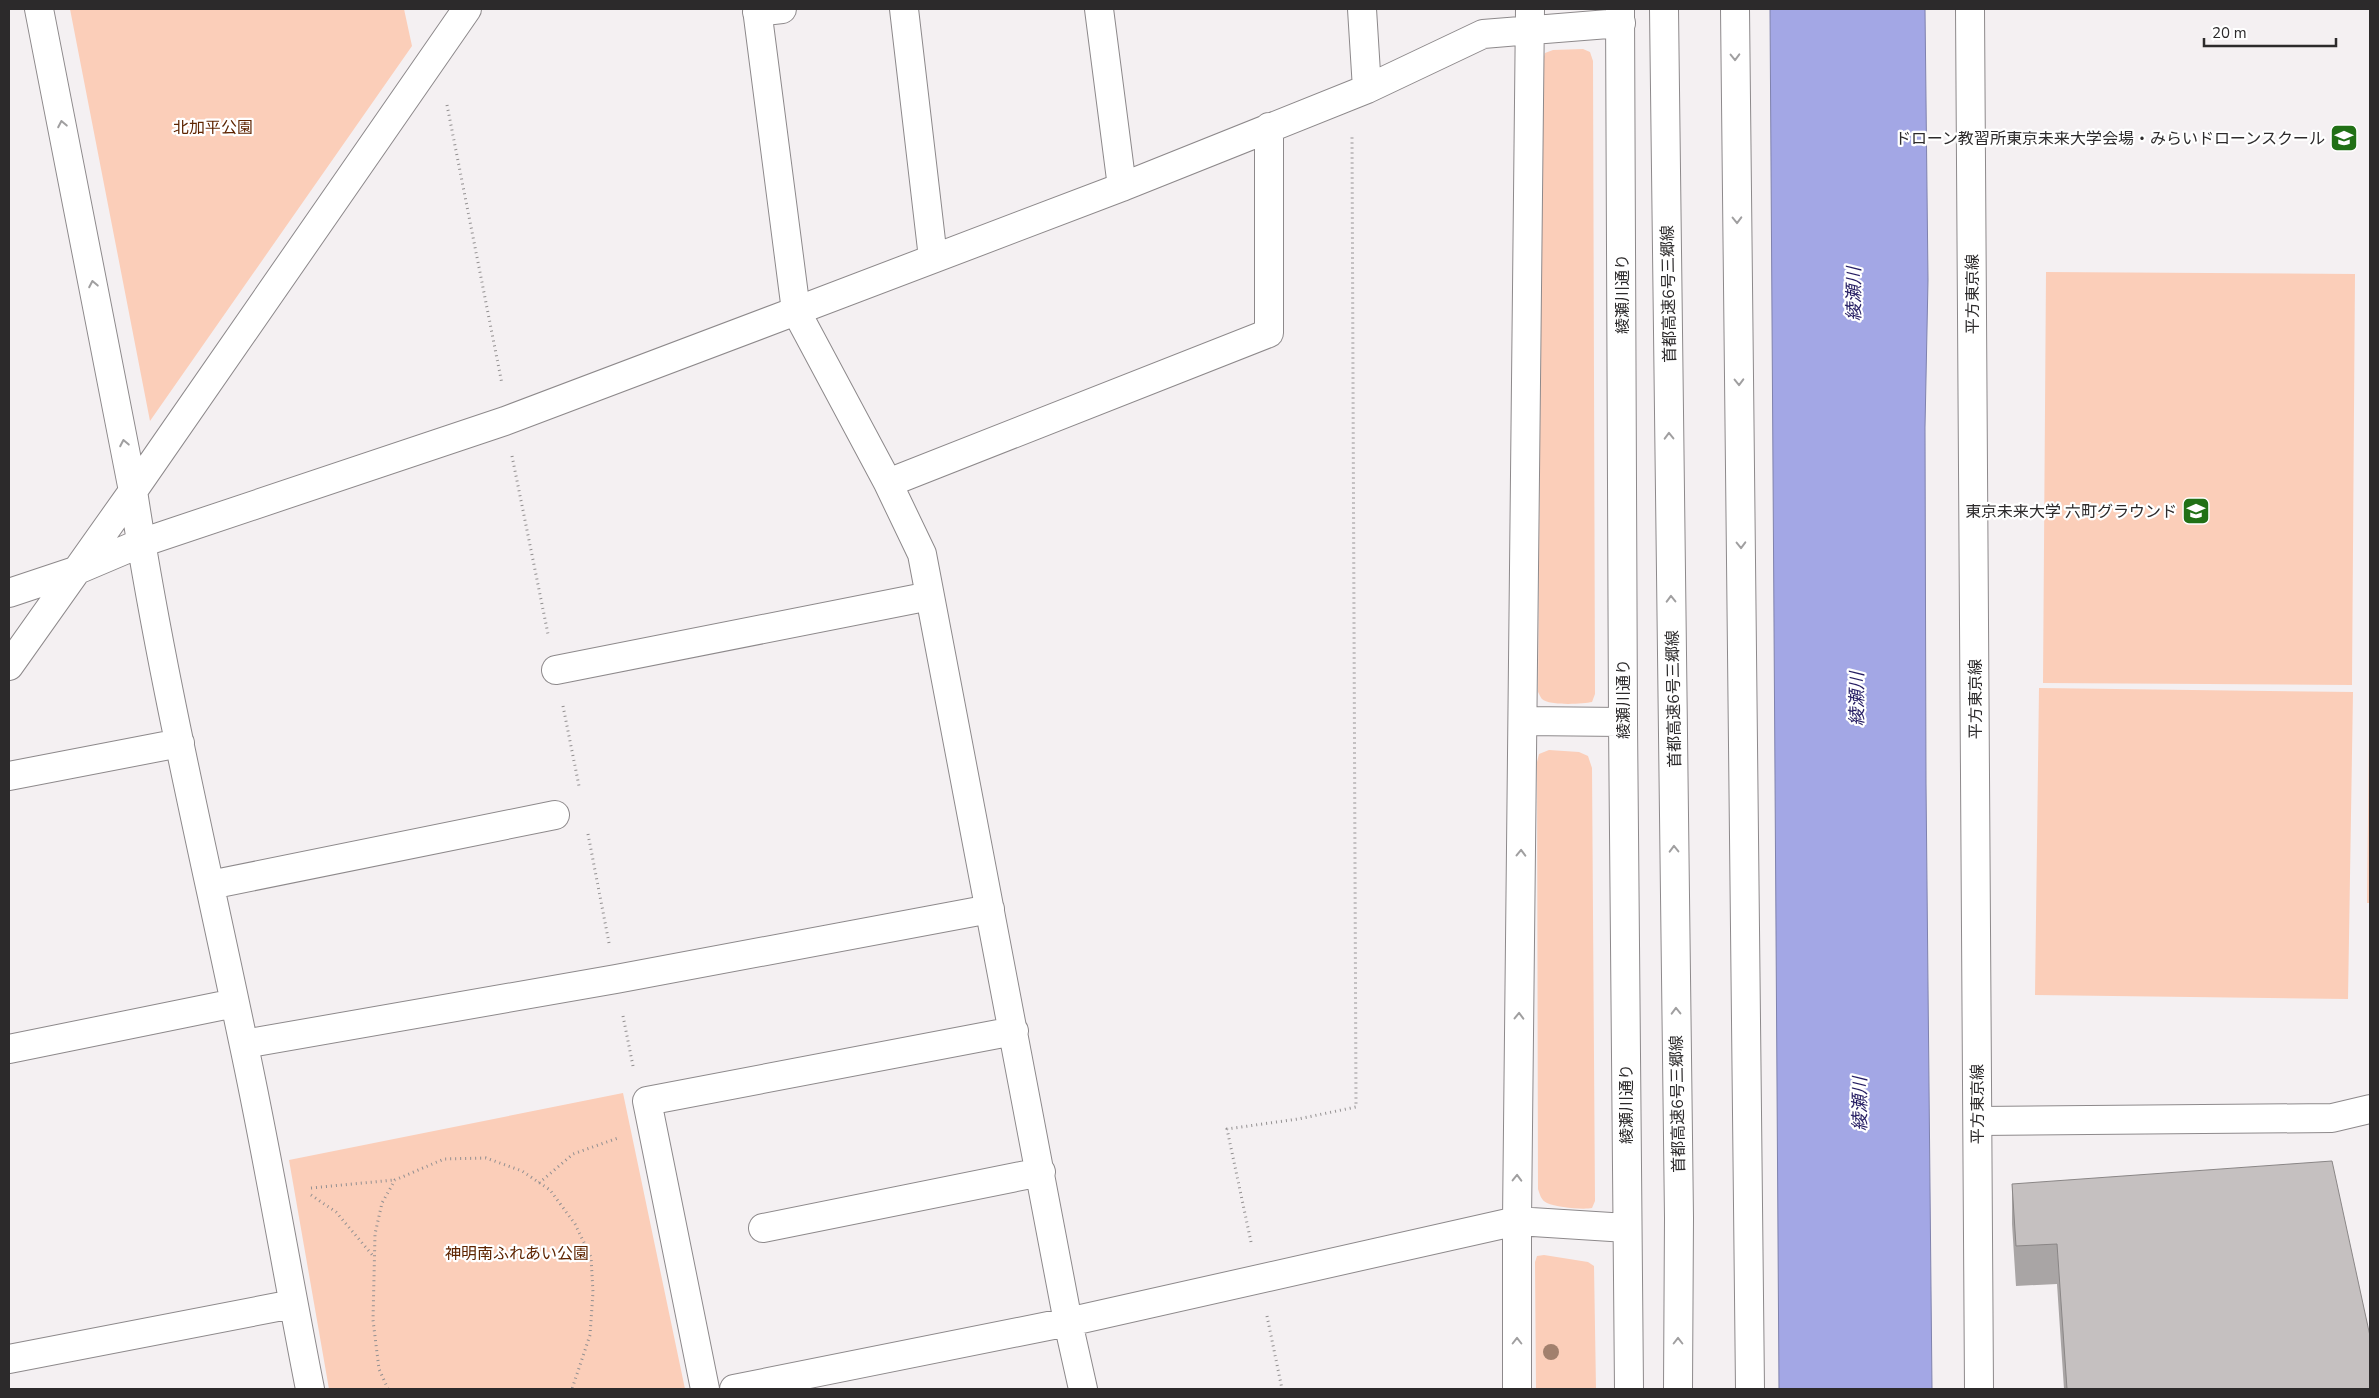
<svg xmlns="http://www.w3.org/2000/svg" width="2379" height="1398" viewBox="0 0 2379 1398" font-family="'Nunito Sans','Noto Sans JP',sans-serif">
<rect width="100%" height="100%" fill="#f4f0f2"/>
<path fill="#fbceb9" d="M70,9H404L412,46L150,421Z
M1583,49L1590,52L1593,61L1595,694L1592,702C1583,704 1549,706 1542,699C1541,698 1539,694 1538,692L1543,60L1545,53L1553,50Z
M2046,272L2355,274L2352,685L2043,683Z
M2370,649V903H2367Z
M2039,688L2353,692L2348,999L2035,995Z
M1549,750L1579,752L1588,756L1592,768L1595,1201L1592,1208C1582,1210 1556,1207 1547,1203C1541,1200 1540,1195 1538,1189L1537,762L1539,754Z
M623,1093L685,1389H329L289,1160Z
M1544,1255L1588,1262L1594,1266L1596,1389H1536L1535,1262L1537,1256Z"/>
<path fill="#a3a7e5" stroke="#7f82ad" d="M1770,9H1925L1928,280L1925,427L1926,783L1932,1389H1779Z"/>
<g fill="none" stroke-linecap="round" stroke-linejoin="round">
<g stroke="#8d898b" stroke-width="30">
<path id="minor" d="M39,9L133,491C161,676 205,858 243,1041C268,1157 287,1273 310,1389
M757,9L796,311L888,483L922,554L1068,1322L1083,1389
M904,9L933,258
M1099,9L1122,187
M1362,9L1367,89
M1620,9L1623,722L1629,1389
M757,12L782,9
M888,483L1269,333V127
M9,593L75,571L141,543L505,421L796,311L1122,187L1367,89L1483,34L1621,23
M9,666L133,491L467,9
M556,670L930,596
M1523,721L1623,722
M9,776L180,743
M210,885L555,815
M244,1044L616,979L990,909
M9,1049L235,1003
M1978,1121L2332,1118L2370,1109
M763,1228L1041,1172
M9,1359L293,1304
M705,1389L647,1101L1014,1031
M734,1389L1068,1322L1517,1221L1627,1228
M1517,1389V1221L1530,9"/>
</g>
<g stroke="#8d898b" stroke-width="30">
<path id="major" d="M1970,9L1979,1389"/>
</g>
<g stroke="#8d898b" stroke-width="30">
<path id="highway" d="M1664,9L1679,1218L1678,1389
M1735,9L1750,1389"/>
</g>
<path stroke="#939091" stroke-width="3" stroke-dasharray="1 4" stroke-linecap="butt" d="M447,105L502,384
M512,456L548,634
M563,706L579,786
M588,834L609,943
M623,1016L633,1066
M539,1183L573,1154L618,1138
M311,1188L394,1180
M311,1195L336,1212L374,1257
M1251,1242L1227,1129L1298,1119L1356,1107L1352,135
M1267,1316L1282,1389
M388,1389L379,1369L373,1320L375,1234L382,1203L395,1180L444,1159L486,1158L522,1171L550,1190L575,1224L591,1257L593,1292L590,1335L572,1389"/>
<use href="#minor" stroke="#fff" stroke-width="28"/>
<use href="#major" stroke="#fff" stroke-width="28"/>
<use href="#highway" stroke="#fff" stroke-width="28"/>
</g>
<circle fill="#a2806d" cx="1551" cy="1352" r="8"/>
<path fill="#a9a5a5" d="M2012,1184L2370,1389H2064L2057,1284L2016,1286L2012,1224Z"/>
<path fill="#c5c0c0" stroke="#8a8686" d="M2332,1161L2370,1336V1389H2067L2057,1244L2016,1246L2012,1184Z"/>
<defs><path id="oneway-chevron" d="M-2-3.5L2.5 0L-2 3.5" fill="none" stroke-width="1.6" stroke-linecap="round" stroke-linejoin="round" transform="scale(1.25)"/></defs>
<g stroke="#a09fa0">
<use href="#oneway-chevron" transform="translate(1735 57) rotate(89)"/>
<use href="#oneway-chevron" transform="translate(62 124) rotate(-101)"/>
<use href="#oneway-chevron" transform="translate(1737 220) rotate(89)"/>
<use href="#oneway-chevron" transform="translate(93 284) rotate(-101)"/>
<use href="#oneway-chevron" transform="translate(1739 382) rotate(89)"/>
<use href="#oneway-chevron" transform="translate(1669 436) rotate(-91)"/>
<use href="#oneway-chevron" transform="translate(124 443) rotate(-101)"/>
<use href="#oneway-chevron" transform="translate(1741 545) rotate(89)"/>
<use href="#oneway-chevron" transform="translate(1671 599) rotate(-91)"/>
<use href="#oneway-chevron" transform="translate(1674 849) rotate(-91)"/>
<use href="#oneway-chevron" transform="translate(1521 853) rotate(-89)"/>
<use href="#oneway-chevron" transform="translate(1676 1011) rotate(-91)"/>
<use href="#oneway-chevron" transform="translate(1519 1016) rotate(-89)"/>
<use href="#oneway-chevron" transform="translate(1517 1178) rotate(-89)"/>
<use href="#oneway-chevron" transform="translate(1517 1341) rotate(-90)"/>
<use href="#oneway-chevron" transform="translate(1678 1341) rotate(-90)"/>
</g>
<defs>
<g id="school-square" transform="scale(1.4375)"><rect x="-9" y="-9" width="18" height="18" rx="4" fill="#217016" stroke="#fff"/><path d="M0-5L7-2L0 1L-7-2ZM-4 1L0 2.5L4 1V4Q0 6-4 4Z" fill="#fff"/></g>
<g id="university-square" transform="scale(1.4375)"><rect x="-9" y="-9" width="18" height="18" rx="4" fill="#217016" stroke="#fff"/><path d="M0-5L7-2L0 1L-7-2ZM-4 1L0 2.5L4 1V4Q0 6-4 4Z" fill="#fff"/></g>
</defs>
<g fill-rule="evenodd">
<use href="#school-square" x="2344" y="138"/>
<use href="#university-square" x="2196" y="511"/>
</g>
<g text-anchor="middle" stroke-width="4.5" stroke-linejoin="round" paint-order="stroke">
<g font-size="16" fill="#5e2400" stroke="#fff">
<text x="213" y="133">北加平公園</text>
<text x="517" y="1259">神明南ふれあい公園</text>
</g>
<g font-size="16" fill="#2c2a2b" stroke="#fff" text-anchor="end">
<text x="2325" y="144">ドローン教習所東京未来大学会場・みらいドローンスクール</text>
<text x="2177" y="517">東京未来大学 六町グラウンド</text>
</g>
<g font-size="16" fill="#2c2a2b" stroke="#fff">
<text transform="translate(1622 294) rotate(-90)" y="6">綾瀬川通り</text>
<text transform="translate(1668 294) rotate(-91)" y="6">首都高速6号三郷線</text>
<text transform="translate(1972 294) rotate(-90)" y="6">平方東京線</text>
<text transform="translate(1623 699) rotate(-90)" y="6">綾瀬川通り</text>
<text transform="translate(1673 699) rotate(-91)" y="6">首都高速6号三郷線</text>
<text transform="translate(1975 699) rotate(-90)" y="6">平方東京線</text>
<text transform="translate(1626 1104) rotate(-90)" y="6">綾瀬川通り</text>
<text transform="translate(1677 1104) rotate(-91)" y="6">首都高速6号三郷線</text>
<text transform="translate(1977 1104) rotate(-90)" y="6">平方東京線</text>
</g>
<g font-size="18" font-style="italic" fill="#241c62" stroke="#fff">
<text transform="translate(1854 294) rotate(-90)" y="6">綾瀬川</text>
<text transform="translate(1857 699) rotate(-90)" y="6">綾瀬川</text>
<text transform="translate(1860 1104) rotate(-90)" y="6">綾瀬川</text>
</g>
</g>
<rect width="2379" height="1398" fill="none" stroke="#2c2a2b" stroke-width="20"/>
<path d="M2204 38v8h132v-8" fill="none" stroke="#2c2a2b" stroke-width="2.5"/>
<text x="2212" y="38" font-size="15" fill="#2c2a2b" stroke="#ffffff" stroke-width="4" paint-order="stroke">20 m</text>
</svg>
